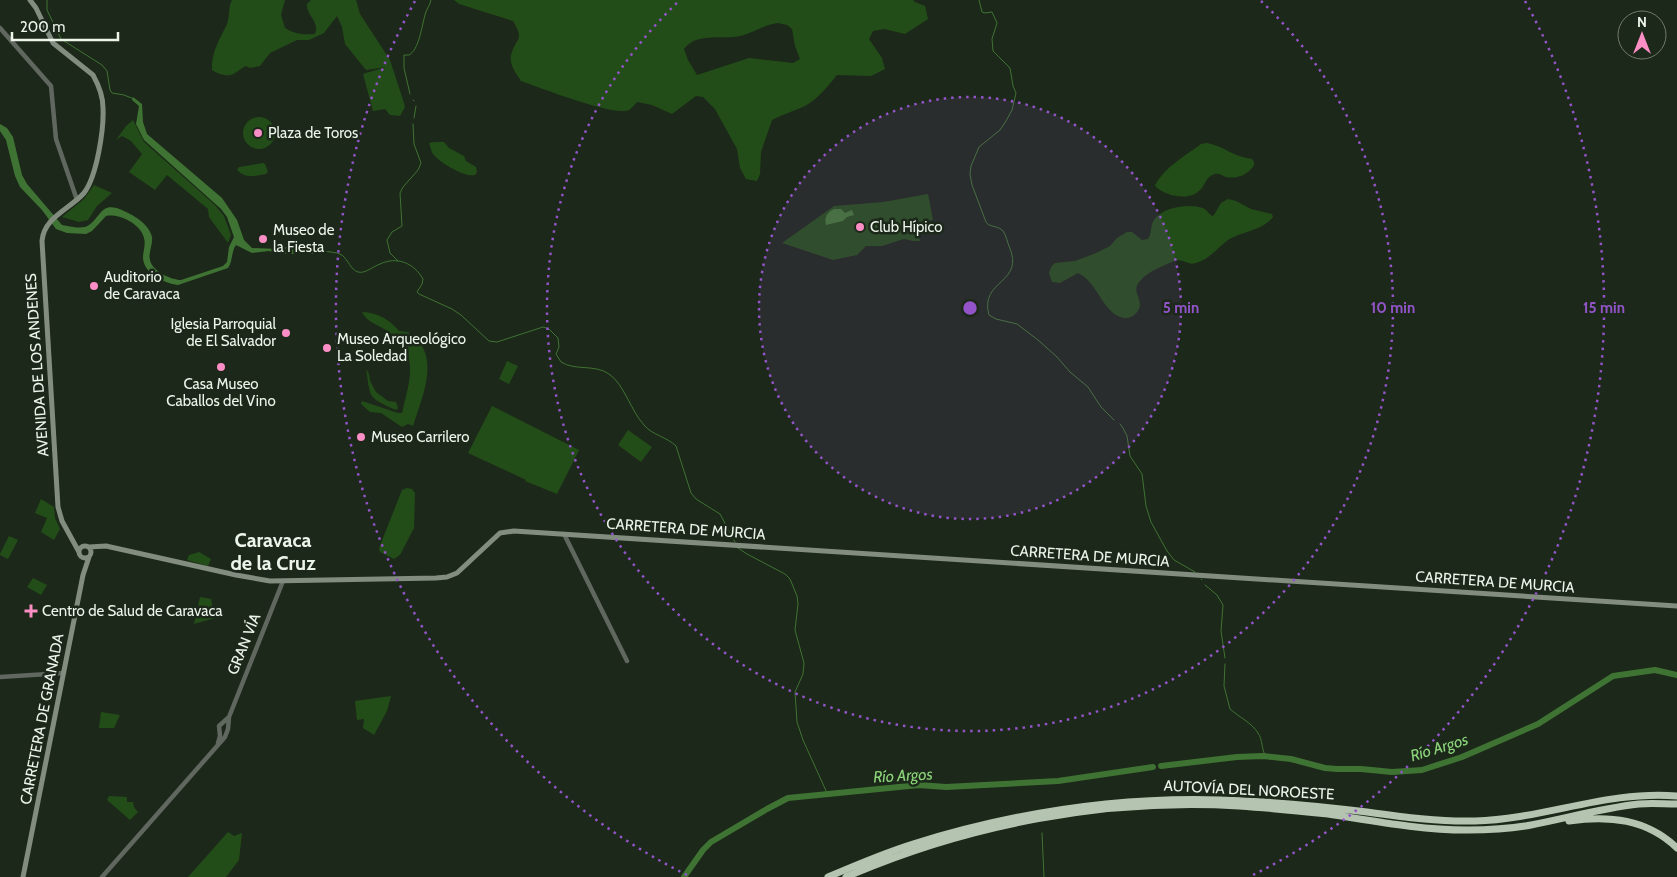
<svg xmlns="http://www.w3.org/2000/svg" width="1677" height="877" viewBox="0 0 1677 877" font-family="Cabin,sans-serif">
<rect width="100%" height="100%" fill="#1c2819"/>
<path fill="#234d18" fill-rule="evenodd" d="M232,0H285L281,15L285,28C294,34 304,35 315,34C320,21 306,16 307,4L311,0H356L360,14L390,60L404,103L405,107L400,116L390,115L385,109L373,111L363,74L386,67L366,70L345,44L342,27L337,16L324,33L309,40H297L270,53L260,66L250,68L246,66C241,68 239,71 235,73C228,78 218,74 212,70C211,52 220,39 227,24C230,16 228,7 232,0Z
M454,0H913L915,2L925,6L928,19L905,34L884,29L873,31L869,39L882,58L885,69L871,76L837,75C828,86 818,99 805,106C794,111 783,114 772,120L761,152L760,174L757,181L746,179L740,168L737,149L715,109L703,97L696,96L672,114L652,105L637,102C635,104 631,109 629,110C615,117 538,87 521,81C516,73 509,65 511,55C516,37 525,41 513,21L459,4ZM778,23L787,25L792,29L795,46L800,59L793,63L749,58L697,75L688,60L684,49C697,31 725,41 744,35C756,31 764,25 778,23Z
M243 133a16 16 0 1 1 32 0a16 16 0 1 1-32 0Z
M133,120L144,142L215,205L224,216L231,235L228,243L209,217L208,209L167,175L155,190L129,172L142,154L131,141L122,136L116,140L126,126Z
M434,142H444L449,148L464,156L466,161L476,167L477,172L475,175C465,178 439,162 433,154C431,151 430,146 429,143Z
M1207,143C1224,146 1233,157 1252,159C1255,163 1255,165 1251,169C1245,176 1235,179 1226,177C1221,175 1220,173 1215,174C1205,177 1206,185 1199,191C1188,201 1166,196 1156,187L1155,185C1166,166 1185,156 1201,144Z
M263,163L265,164L268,172L266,174C254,176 246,179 237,170L239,167Z
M94,185L112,193L97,206L88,220L79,222L62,217L84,199Z
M928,194L933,220L917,223L920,241H913L904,239L882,246H866L857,255L833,260L782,243L834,206L883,202Z
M1228,199L1236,201L1251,209L1272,214L1273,217C1262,231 1242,231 1228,240C1217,248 1210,259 1196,263C1187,266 1184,258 1174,261C1165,265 1147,272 1141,280C1131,290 1140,295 1140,305C1139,314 1129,321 1120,317C1102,310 1097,282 1078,273L1060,283L1052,282L1049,273L1051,267L1055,263L1075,261L1096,253L1110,246L1117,238L1127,232H1132L1142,240L1148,239C1152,233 1150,226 1154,220C1162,207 1189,203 1203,208C1207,210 1208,213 1212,216L1214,215L1221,203Z
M362,312C378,313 389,319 399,331L408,332C413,337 421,343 424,350C434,373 420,403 413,426L408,424L402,427L381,413L370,412L361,404L362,401L398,413H402C410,377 421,354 386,330C376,324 367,322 362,312Z
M507,361L518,366L509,384L499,379Z
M366,369L369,374L370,381L376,392L388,401L396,402L398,408L396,410C367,397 371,399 366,369Z
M492,406L579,450L557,494L525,481L526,480L468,453Z
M628,430L652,447L641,462L618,445Z
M407,488L412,489L415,493L414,528L400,555L394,559L380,552L379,548L402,490Z
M41,499L54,507L55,518L60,529L54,540L41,532L47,518L35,513Z
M9,536L18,540L8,559L0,555V554Z
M199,552L211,559L208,566L187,560L189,555Z
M33,578L47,585L41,595L27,587Z
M200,597L211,599L215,618L194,624Z
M391,696L387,711L374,735L363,728L364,719L357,720L355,701Z
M101,712L120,715L114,728H99Z
M109,796L127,797V802H133L134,807L138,812L130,820L107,800Z
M228,832L234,836L242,833L239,860L226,877H188Z"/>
<path fill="#3f7333" d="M133,97L142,104L143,122L147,134L222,198L237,220L244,240L252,248L279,249L283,247H324V254H284L269,251L252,253L236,245C231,252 233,261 228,268L178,285C164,283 144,274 143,258C143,251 146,245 144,238C141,224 119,213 106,216L92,231L86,234L67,233L56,229L42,210L20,187L15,176L6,140L0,131V124L7,128L13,137L22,175L27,184L62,225C69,226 82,230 89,225C102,216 101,200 124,211C135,216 149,224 152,237C153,245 148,253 150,260C152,271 171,280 181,280L223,266L227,262L229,247L234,237L227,217L221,209L144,140L136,124L139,106L132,100Z
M834,209H841L845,213L852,210L854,215L847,217L843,221L826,225C824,218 827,212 834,209Z"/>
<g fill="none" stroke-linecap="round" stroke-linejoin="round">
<path stroke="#3f7333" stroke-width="1" d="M47,0V10L61,39L102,65L107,71L110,90L112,93L124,95L134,99
M979,0L982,12L985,13L992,12L997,23L992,39L993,51L1010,68L1013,86L1016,93L1012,110L1006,121L1000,130L979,147L971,166L970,174L972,185L986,222C990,228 998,225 1003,231C1006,235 1007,241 1009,246C1026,284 979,279 989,315L996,319L1017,324L1038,340L1057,357L1070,372L1088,387L1101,407L1114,420
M410,94L404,68V55H409C419,50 422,25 425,15C426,9 430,6 431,0
M413,100L414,101
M414,118L416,106
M323,251C329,252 337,252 342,255C348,260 351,270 358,272C365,274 374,266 380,264C397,256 414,263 423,279L422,284L417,292L419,294L452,309L461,315L489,341L497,342L543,327L549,329L558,338L559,347L556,354L561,362C575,371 595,364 609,374C624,384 631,411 644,425C652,435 667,437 676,446L691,493L696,499L720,514L735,542
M398,261L390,253L387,240L392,232L402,226L400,193L403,187L418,170L421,163L414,144L413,124
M1120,424L1123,428L1127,436L1130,456L1142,474L1146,506L1151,522L1167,551L1174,560L1195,572
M738,548L747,554L785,574L790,579L797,596L798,604L795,630L804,663L803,674L795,692L797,722L803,740L827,793
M1201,579L1202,580
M1205,585L1217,595L1223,605L1221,631L1225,658
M1225,664L1224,686L1230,709C1239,717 1252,723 1258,733C1263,740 1261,749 1266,757
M1042,833L1044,877"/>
<path stroke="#3f7333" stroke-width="6" d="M1161,766L1237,757L1263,756L1291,759L1325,768L1337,769H1361L1392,772L1422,770L1462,757L1538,724L1613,676L1655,670L1677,675
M684,877L703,850L711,842L767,809L788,798L919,785L946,787L1058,781L1153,767"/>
<path stroke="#60675f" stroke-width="4.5" d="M0,28L51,86L56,139L77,200
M564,534L627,661
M0,677L64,673
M218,743L220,736L219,726L229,717L283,581
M102,877L225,737L228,729L229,717"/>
<path stroke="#828d80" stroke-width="5" d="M30,0L36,8L53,43L93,75C98,84 103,97 103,108C104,129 97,176 84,193C70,209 44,217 42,241L58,507L62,521L79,552
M79 552a6 6 0 1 1 12 0a6 6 0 1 1-12 0Z
M89,547L106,546L236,575L270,581L436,578L447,577L457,573L500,533L514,531L1677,606
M23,877L83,575L89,557"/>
<path stroke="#b4c4b0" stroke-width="7" d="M1569,821C1609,815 1647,819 1677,848
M828,877C856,865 884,853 913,844C1022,810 1132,794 1246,801C1287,803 1327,807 1367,812C1403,817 1440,822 1475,821C1544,819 1608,790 1677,796
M846,877C968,824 1106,798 1239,806C1269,808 1299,811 1328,814C1374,821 1421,830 1467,830C1488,830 1510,829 1531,825C1567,818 1602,808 1639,804C1651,803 1664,804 1677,804"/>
</g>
<circle cx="970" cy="308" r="211" fill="#9254c8" fill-opacity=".12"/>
<g fill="none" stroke="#9254c8" stroke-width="2.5" stroke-dasharray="2.5 5">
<circle cx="970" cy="308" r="211"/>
<path d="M1261 1A423 423 0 1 1 679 1"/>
<path d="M687 875A634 634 0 0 1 415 1M1525 1A634 634 0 0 1 1253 875"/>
</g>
<g fill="#fb8fc5" stroke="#1c2819" stroke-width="2">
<circle cx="258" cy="133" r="5"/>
<circle cx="860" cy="227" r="5"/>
<circle cx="263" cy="239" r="5"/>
<circle cx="94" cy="286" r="5"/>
<circle cx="286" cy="333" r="5"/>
<circle cx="327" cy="348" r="5"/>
<circle cx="221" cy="367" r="5"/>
<circle cx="361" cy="437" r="5"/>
<path d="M28.5 603.5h5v5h5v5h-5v5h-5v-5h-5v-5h5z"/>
</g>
<g text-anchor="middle" stroke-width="5" stroke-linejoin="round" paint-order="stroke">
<g font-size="15" fill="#edf5eb" stroke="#1c2819" text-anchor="start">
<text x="268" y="138">Plaza de Toros</text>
<text x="870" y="232">Club Hípico</text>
<text x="273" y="235">Museo de<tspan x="273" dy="17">la Fiesta</tspan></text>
<text x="104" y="282">Auditorio<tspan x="104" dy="17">de Caravaca</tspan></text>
<text x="276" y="329" text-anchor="end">Iglesia Parroquial<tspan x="276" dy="17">de El Salvador</tspan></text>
<text x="337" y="344">Museo Arqueológico<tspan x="337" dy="17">La Soledad</tspan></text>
<text x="221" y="389" text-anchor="middle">Casa Museo<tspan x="221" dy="17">Caballos del Vino</tspan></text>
<text x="371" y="442">Museo Carrilero</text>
<text x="42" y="616">Centro de Salud de Caravaca</text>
</g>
<g font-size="15" fill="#edf5eb" stroke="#1c2819">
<text transform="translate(37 365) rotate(-94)" y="5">AVENIDA DE LOS ANDENES</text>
<text transform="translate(686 529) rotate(4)" y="5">CARRETERA DE MURCIA</text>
<text transform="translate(1090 556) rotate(4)" y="5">CARRETERA DE MURCIA</text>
<text transform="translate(1495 582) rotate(4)" y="5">CARRETERA DE MURCIA</text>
<text transform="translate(244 644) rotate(-68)" y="5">GRAN VÍA</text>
<text transform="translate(42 719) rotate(-79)" y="5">CARRETERA DE GRANADA</text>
<text transform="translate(1249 790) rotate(3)" y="5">AUTOVÍA DEL NOROESTE</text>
</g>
<g font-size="16" font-style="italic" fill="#8cd47b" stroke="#1c2819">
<text transform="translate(1439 747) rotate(-17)" y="6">Río Argos</text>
<text transform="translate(903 775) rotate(-3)" y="6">Río Argos</text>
</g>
<g font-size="20" font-weight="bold" fill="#edf5eb" stroke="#1c2819">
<text x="273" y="547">Caravaca<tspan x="273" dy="23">de la Cruz</tspan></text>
</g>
</g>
<circle cx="970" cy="308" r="8" fill="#9254c8" stroke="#1c2819" stroke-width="2.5"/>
<g font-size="15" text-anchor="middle" font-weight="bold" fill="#9254c8" stroke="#1c2819" stroke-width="5" stroke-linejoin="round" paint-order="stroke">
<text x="1181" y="313">5 min</text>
<text x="1393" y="313">10 min</text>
<text x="1604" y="313">15 min</text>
</g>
<g transform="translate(1642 35)"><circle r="24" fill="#1c2819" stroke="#707a6d"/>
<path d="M0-4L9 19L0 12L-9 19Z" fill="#fb8fc5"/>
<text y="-8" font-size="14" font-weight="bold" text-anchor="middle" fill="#edf5eb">N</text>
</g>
<path d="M12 32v8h106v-8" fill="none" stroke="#edf5eb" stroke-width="2.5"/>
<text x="20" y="32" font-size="15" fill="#edf5eb" stroke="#1c2819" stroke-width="4" paint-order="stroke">200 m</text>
</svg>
